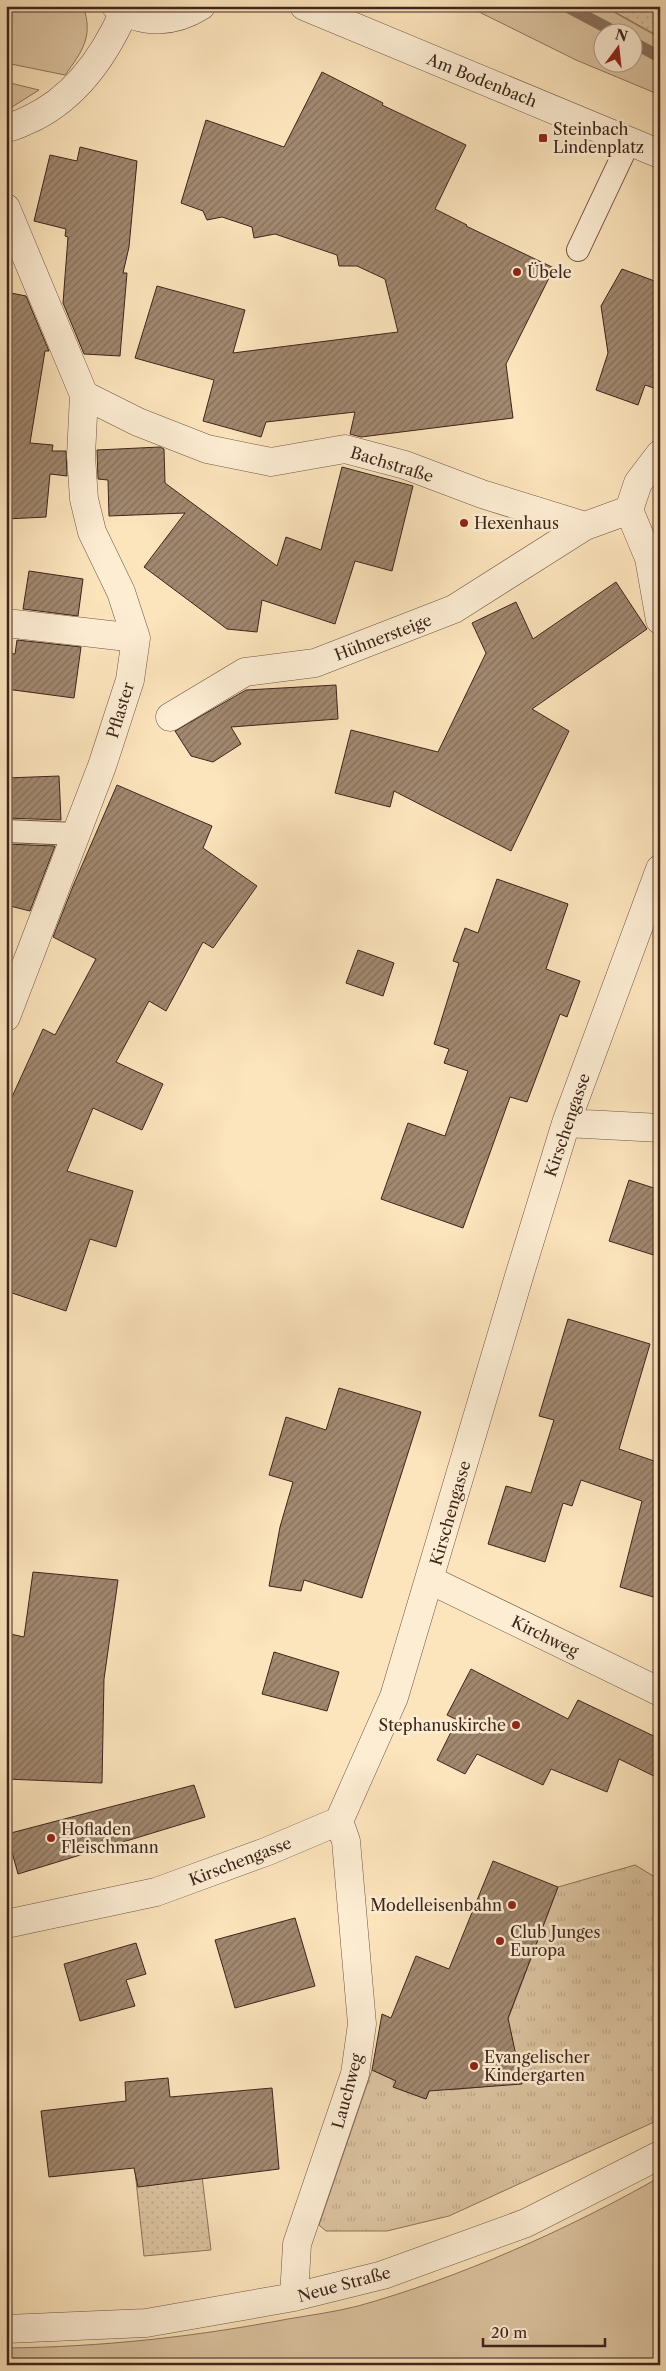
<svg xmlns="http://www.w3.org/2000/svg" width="666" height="2371" viewBox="0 0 666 2371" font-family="'Libre Caslon Text',serif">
<defs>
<pattern id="park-tufts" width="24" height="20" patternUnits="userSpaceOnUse" patternTransform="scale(1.25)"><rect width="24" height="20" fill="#dcc4a1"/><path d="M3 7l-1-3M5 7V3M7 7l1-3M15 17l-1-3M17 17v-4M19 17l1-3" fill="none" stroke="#bea88a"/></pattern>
<pattern id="garden-dots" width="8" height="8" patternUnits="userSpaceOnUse" patternTransform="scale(1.25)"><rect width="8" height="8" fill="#dcc4a1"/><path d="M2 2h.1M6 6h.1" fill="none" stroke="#bea88a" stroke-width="1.8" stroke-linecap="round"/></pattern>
<pattern id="building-hatch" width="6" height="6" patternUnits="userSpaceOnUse" patternTransform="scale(1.25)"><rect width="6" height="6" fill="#a1886f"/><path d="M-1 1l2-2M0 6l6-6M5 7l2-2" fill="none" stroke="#856f5a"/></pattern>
</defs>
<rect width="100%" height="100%" fill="#fce4bc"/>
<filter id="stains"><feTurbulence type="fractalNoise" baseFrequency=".004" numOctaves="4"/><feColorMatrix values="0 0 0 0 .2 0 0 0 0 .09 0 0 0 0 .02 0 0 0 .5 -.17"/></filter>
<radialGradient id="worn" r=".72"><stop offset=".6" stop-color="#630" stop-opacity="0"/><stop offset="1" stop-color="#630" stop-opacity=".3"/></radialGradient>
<path fill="#dcc4a1" stroke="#8d745e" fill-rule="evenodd" d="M6,6H83C94,36 82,52 65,75L6,63Z
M467,6H603L660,38V95L576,60ZM604,32H634V62H604Z
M6,82L39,90L12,107L6,108Z
M660,2177V2365H6V2348C101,2347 194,2337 288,2319C311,2315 335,2312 358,2306C459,2278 569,2229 660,2177Z"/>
<path fill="url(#park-tufts)" stroke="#8d745e" d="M635,1865L660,1880V2118L652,2123L449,2216L387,2231H326L319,2225L372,2070L396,2081L393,2087L426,2099L432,2084H448L450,2090L521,2083L511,2033L507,2022L558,1887Z"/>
<path fill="url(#garden-dots)" stroke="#8d745e" d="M604,6H660V37Z
M131,2133L198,2143L211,2250L144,2256Z"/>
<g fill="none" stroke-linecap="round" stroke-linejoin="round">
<path stroke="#89715c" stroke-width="12" d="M566,6L615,32
M634,43L660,57"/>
</g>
<path fill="url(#building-hatch)" stroke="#3e251c" d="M322,72L383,103L382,105L466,145L435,209L467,225L466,226L554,268L506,364L513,418L361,437L350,434L355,412L266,422L261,437L203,421L214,380L135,358L157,286L245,310L233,353L398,332L385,279L357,266H339L337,255L275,234L254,238L252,227L222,217L207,220L203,211L181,203L206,120L284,147Z
M80,147L137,161L129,247L123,273H127L120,356L84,354L63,303L68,237L65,236L66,229L34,221L50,155L77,161Z
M622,269L660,283V390L645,385L638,405L596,390L608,353L601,306Z
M6,292L26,296L49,351H45L30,443L53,445L52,451H66L67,476L50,474L46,517L6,519Z
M160,447L164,449L165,483L277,566L286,537L321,550L342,467L413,486L392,571L355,561L335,624L262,600L257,632L227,629L144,567L185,513L109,516L108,480L98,479L97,450Z
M29,571L83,579L78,616L23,609Z
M616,582L647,629L532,709L569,731L511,851L394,791L390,807L335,793L351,730L438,752L486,653L472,623L516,602L533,639Z
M17,640L81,647L74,698L6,689V653L15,654Z
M336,685L338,719L231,727L241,744L213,762L191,756L175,731L246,690Z
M59,776L61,820L6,818V778Z
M117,785L212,826L203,848L257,886L213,948L203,942L166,1011L149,1001L116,1062L163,1084L142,1130L93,1108L67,1171L133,1191L116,1247L90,1239L66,1311L6,1291V1110L43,1029L55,1035L96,959L53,937L73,886Z
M6,844L55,846L30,911L6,905Z
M497,879L568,904L546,969L580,981L567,1017L560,1014L527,1102L510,1097L463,1228L381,1199L408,1123L445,1136L468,1071L444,1063L449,1049L434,1044L459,963L453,961L465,928L478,933Z
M358,950L394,963L383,996L346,983Z
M629,1180L660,1190V1257L609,1241Z
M568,1319L650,1344L619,1449L660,1463V1599L620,1587L642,1501L581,1480L572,1506L563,1503L545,1562L488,1544L506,1486L531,1493L554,1420L539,1416Z
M339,1388L421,1412L362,1598L304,1580L301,1591L269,1586L280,1527L293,1482L269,1475L286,1417L326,1430Z
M33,1572L118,1580L104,1679L102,1783L6,1779V1633L24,1637Z
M274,1652L339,1672L327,1711L262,1694Z
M471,1669L568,1719L578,1700L660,1739V1779L619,1759L607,1792L551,1769L543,1785L477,1754L465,1774L437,1760L457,1720L447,1715Z
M194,1785L205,1817L18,1874L7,1834Z
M493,1861L558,1887L508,2018L522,2084L429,2091L426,2099L393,2087L396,2081L372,2070L382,2014L391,2018L416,1956L449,1969Z
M295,1918L315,1986L235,2008L215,1940Z
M136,1943L146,1974L126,1980L135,2006L80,2021L64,1964Z
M168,2078L170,2097L272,2088L279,2169L138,2187L134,2168L49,2177L41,2111L126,2101L125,2082Z"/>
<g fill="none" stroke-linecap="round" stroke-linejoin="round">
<g stroke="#6e5544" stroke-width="24">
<path id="service" d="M578,250L629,142
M6,831L76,834"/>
</g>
<g stroke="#6e5544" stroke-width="29">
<path id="minor" d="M6,128C14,127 21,123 28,120C75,99 104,57 124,12
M6,208L84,395L138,422L207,449L271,462L345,449L405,465L482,494L585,526L629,510
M629,510L649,558L660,620
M629,510L638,483L660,454
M6,623L136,638
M170,717L245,672L315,663L454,609L585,526
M6,1017L102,766L130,680L136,638L121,592L92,532L84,499L81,456L84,395
M566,1123L660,1128
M430,1580L660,1692
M6,1924L156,1892L268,1851L339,1821L394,1697L520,1273L566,1123L660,869
M294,2297L297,2244L355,2074L362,2024L346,1841L339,1821
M6,2329L146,2323L294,2297L383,2275L526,2223L660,2155"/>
</g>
<g stroke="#6e5544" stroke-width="29">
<path id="tertiary" d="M116,6C143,25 174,23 201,6
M304,6L660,154"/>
</g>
<use href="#service" stroke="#fdedd3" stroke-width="22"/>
<use href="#minor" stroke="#fdedd3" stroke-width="28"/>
<use href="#tertiary" stroke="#fdedd3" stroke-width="28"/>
</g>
<g fill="#8f2418" stroke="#fdedd3" stroke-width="2">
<rect x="538" y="133" width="10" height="10" rx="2.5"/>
<circle cx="517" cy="272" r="5"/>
<circle cx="464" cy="523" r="5"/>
<circle cx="516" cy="1725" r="5"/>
<circle cx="51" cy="1838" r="5"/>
<circle cx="512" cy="1905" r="5"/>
<circle cx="500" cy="1941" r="5"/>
<circle cx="474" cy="2066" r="5"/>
</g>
<g text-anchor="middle" stroke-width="5" stroke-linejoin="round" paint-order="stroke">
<g font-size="16" fill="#3e251c" stroke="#fdedd3">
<text transform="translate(482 80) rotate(22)" y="6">Am Bodenbach</text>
<text transform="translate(392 464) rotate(17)" y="6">Bachstraße</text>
<text transform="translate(383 637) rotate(-21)" y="6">Hühnersteige</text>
<text transform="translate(120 710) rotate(-73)" y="6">Pflaster</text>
<text transform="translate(567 1125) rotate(-71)" y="6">Kirschengasse</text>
<text transform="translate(450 1513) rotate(-74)" y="6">Kirschengasse</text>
<text transform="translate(545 1636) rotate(26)" y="6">Kirchweg</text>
<text transform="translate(240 1861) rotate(-21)" y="6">Kirschengasse</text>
<text transform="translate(347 2091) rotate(-75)" y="6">Lauchweg</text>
<text transform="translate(344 2284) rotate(-15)" y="6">Neue Straße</text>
</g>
<g font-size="16" fill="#3e251c" stroke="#fdedd3" text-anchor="start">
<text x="553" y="135">Steinbach<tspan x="553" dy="18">Lindenplatz</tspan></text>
<text x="527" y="278">Übele</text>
<text x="474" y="529">Hexenhaus</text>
<text x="506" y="1731" text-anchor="end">Stephanuskirche</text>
<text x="61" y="1835">Hofladen<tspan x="61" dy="18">Fleischmann</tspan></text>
<text x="502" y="1911" text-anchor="end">Modelleisenbahn</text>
<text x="510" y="1938">Club Junges<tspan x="510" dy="18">Europa</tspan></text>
<text x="484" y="2063">Evangelischer<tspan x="484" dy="18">Kindergarten</tspan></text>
</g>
</g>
<rect width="666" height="2371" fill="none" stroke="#fce4bc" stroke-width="25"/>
<rect x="8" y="8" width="651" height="2356" fill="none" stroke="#3e251c" stroke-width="2.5"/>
<rect x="12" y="12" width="641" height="2346" fill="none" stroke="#3e251c"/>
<g transform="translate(618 48) rotate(15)"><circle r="24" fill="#fdedd3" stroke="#b19d8a"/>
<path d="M0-4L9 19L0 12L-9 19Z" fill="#8f2418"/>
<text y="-8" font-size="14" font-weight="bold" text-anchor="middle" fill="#3e251c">N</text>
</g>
<path d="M483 2338v8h122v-8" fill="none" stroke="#3e251c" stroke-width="2.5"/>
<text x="491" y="2338" font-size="15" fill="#3e251c" stroke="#fdedd3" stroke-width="4" paint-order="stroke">20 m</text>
<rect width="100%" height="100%" filter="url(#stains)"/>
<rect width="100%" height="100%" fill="url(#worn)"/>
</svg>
